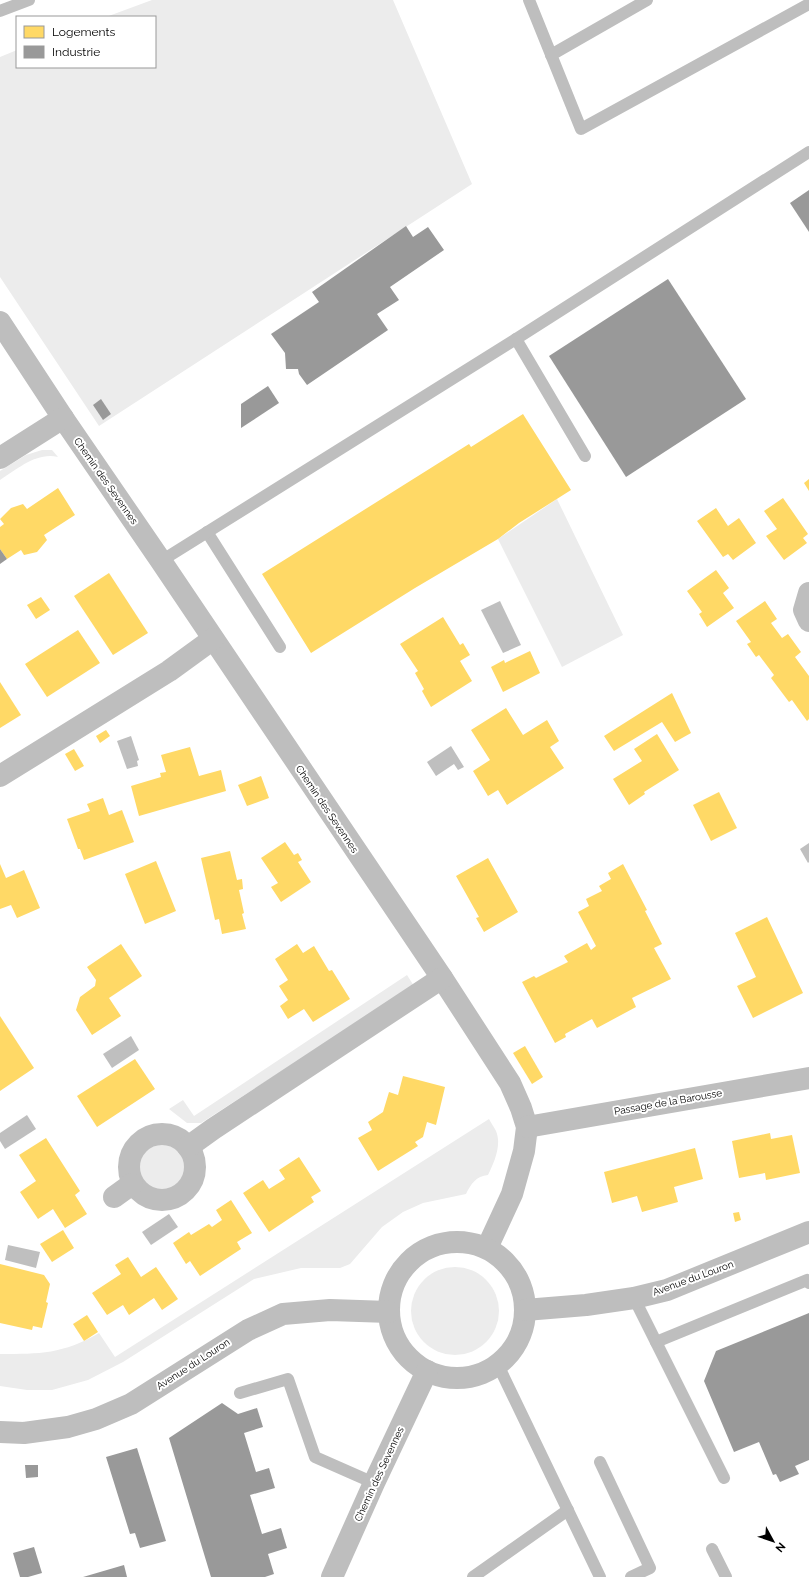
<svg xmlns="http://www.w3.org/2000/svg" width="809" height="1577" viewBox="0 0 809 1577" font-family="Raleway,sans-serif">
<rect width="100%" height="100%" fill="#fff"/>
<!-- green -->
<g fill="#ececec">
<path d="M152 0H393L472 184 99 426 0 277V57L17 50V67H155V17H106Z"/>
<path d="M42 450H52L58 457C36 452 18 469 0 480V471L26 455Z"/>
<path d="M557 499 623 635 562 667 498 539Z"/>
<path d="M407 975 414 986 201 1123H187L169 1109 183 1100 194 1116Z"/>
<path d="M489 1119C491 1123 494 1127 496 1131 502 1145 494 1163 488 1175 476 1176 471 1184 466 1194L423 1203 403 1212 382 1227 350 1264 340 1268H301L254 1279 123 1362 88 1380 52 1390H27L0 1386V1354C40 1354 63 1354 99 1333L115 1357Z"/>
<circle cx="162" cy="1168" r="24"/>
<circle cx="455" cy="1311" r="44"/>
</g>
<!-- water -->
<g fill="#bfbfbf">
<path d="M500 601 521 645 503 653 481 610Z"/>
<path d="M131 736 139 760 137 761 138 766 127 769 117 741Z"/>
<path d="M451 746 464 767 458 770 454 764 436 776 427 762Z"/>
<path d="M809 843V862L808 863 800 849Z"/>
<path d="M131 1036 139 1050 112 1068 103 1054Z"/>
<path d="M27 1115 36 1129 5 1149 0 1141V1133Z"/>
<path d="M169 1214 178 1227 151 1245 142 1232Z"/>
<path d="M8 1245 40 1252 36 1268 5 1260Z"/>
</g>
<!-- homes -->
<g fill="#ffd966">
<path d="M523 414 571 490 519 523 498 539 415 588 311 653 262 574 469 444 471 447Z"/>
<path d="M809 479V491L804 483Z"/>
<path d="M58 488 75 515 44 535 47 540 37 552 24 555 21 550 7 559 0 549V527L4 524 0 519 11 508 23 504 27 509Z"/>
<path d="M783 498 808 534 803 538 807 543 784 560 766 536 777 529 764 511Z"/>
<path d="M716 508 728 526 739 518 756 543 733 560 728 554 723 557 697 521Z"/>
<path d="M716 570 729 588 723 593 734 608 707 627 699 614 702 612 687 591Z"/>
<path d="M109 573 148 633 113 655 74 596Z"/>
<path d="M41 597 50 610 36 619 27 605Z"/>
<path d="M765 601 777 619 771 623 782 638 788 634 801 652 795 657 809 676V719L807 721 792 700 789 702 771 678 774 675 759 655 756 657 747 644 751 642 736 621Z"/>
<path d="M443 617 460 645 463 643 470 655 460 661 472 681 431 707 422 691 424 689 415 673 418 671 400 644Z"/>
<path d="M78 630 100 663 47 697 25 664Z"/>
<path d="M530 651 540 673 503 692 491 667 504 660 505 663Z"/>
<path d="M0 682 21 715 0 728Z"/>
<path d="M672 693 691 733 675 742 662 722 614 751 604 736Z"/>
<path d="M506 708 523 735 547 720 559 741 550 747 564 768 507 805 498 790 488 796 473 771 490 760 471 730Z"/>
<path d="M106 730 110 736 100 743 96 736Z"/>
<path d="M657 734 679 770 644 792 645 794 629 805 613 779 642 761 634 749Z"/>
<path d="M190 747 199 776 221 770 226 791 139 816 131 786 161 777 160 773 166 772 161 755Z"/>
<path d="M74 749 84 766 75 771 65 754Z"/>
<path d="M261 776 269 798 247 806 238 785Z"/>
<path d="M719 792 737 828 711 841 693 805Z"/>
<path d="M103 798 109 815 122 810 134 842 84 860 80 849H78L67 819 90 811 87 804Z"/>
<path d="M285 842 294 855 298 853 302 860 298 862 311 882 281 902 271 887 278 883 261 858Z"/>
<path d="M230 851 237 880 242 879 243 889 239 890 244 913 242 914 246 929 222 934 219 919 215 920 201 858Z"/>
<path d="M488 858 518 912 484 932 476 918 479 917 456 876Z"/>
<path d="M156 861 176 911 145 924 125 874Z"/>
<path d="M0 864 6 878 24 870 40 908 17 918 11 905 0 909Z"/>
<path d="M623 864 647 910 645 911 662 944 654 948 671 979 632 998 636 1007 597 1028 592 1019 565 1034 566 1037 555 1043 522 982 534 976 536 978 568 962 564 956 587 943 591 950 596 946 578 912 589 906 586 899 602 891 599 886 611 879 608 873Z"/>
<path d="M767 917 803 993 753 1018 737 986 756 977 735 933Z"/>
<path d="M121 944 142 976 109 998 121 1016 92 1035 76 1010 80 997 95 986 96 980 87 967Z"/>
<path d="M297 944 303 953 314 946 329 971 332 970 350 999 313 1022 304 1009 288 1019 280 1006 288 1000 279 986 288 980 275 959Z"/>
<path d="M0 1016 34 1068 0 1091Z"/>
<path d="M525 1046 543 1077 532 1084 513 1053Z"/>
<path d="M135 1059 155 1089 97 1127 77 1096Z"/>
<path d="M403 1076 445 1087 436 1125 427 1122 423 1137 415 1142 418 1146 378 1171 358 1138 372 1130 368 1122 383 1112 389 1092 398 1095Z"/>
<path d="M770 1133 771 1139 792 1135 800 1173 766 1180 765 1173 739 1178 732 1141Z"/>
<path d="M46 1138 80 1191 75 1195 87 1214 65 1228 53 1209 38 1219 20 1192 36 1181 19 1155Z"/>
<path d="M695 1148 703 1179 674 1187 678 1202 642 1212 637 1196 612 1203 604 1172Z"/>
<path d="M299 1157 321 1191 311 1197 314 1202 269 1232 243 1193 263 1180 269 1189 285 1179 279 1170Z"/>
<path d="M231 1200 252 1233 237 1242 241 1249 200 1276 190 1261 186 1264 173 1243 189 1232 191 1235 209 1224 212 1227 222 1220 216 1210Z"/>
<path d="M739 1212 741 1220 735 1222 733 1213Z"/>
<path d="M63 1230 74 1248 52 1262 40 1244Z"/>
<path d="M128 1257 141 1277 156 1267 178 1299 162 1310 154 1298 129 1315 123 1305 107 1315 92 1293 121 1274 115 1265Z"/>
<path d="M0 1264 44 1275 50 1284 46 1302 48 1303 42 1328 33 1326 32 1330 0 1323Z"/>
<path d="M87 1315 98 1332 84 1341 73 1324Z"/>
</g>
<!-- industry -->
<g fill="#999">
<path d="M809 190V232L790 203Z"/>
<path d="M406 226 413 237 428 227 444 250 390 287 399 300 377 314 388 330 307 385 299 374 298 369H286L285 353 271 334 319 302 312 292Z"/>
<path d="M668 279 746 399 626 477 549 356Z"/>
<path d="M268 386 279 403 241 428V404Z"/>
<path d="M101 399 111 414 103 420 93 405Z"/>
<path d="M0 549 7 559 0 564Z"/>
<path d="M809 1313V1460L795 1466 799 1474 780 1482 776 1474 773 1475 759 1442 734 1452 704 1381 716 1351Z"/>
<path d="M222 1403 238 1414 257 1408 263 1427 244 1433 256 1472 269 1468 275 1488 250 1495 262 1534 281 1528 287 1548 268 1554 274 1574 265 1577H211L169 1438Z"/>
<path d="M137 1448 166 1541 140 1548 135 1533 130 1534 106 1457Z"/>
<path d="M25 1465H38V1477L26 1478Z"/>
<path d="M34 1547 42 1573 28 1577H20L13 1553Z"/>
<path d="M124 1565 127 1577H83Z"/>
</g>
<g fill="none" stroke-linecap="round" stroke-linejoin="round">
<!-- service -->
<g stroke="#bebebe" stroke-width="12">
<path d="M529 0 581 129 809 4"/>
<path d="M0 11 29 0"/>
<path d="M551 55 647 0"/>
<path d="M516 339 585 456"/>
<path d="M207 532 280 647"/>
<path d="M161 561 516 339 809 152"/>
<path d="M634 1298 724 1478"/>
<path d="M656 1342 807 1280 809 1283"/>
<path d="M498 1365 600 1577"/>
<path d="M240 1393 288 1379 315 1457 374 1483"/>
<path d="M600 1462 650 1568 631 1577"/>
<path d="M712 1549 726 1577"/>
<path d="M473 1577 568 1510"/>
</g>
<!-- minor -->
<g stroke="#bebebe" stroke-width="22">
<path d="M0 322 63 418 161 561 442 978 510 1083 521 1108 527 1127 524 1151 512 1194 487 1248"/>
<path d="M0 458 63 418"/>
<path d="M809 593 804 610 809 621"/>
<path d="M0 776 169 671 213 639"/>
<path d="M527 1127 809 1078"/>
<circle cx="162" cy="1167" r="33"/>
<path d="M188 1147 213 1129 442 978"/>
<path d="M114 1197 132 1184"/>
<circle cx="457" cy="1310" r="68"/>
<path d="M525 1310 586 1305 634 1298 667 1290 809 1232"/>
<path d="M0 1432 24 1433 68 1427 96 1419 131 1404 248 1330 283 1314 330 1310 389 1312"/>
<path d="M332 1577 374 1483 427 1371"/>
</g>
</g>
<g text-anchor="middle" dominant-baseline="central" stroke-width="4" stroke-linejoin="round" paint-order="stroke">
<!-- street labels -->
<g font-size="10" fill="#000" stroke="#fff">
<text transform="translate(106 481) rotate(55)">Chemin des Sevennes</text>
<text transform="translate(327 809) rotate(56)">Chemin des Sevennes</text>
<text transform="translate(668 1102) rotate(-10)">Passage de la Barousse</text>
<text transform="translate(693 1278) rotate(-20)">Avenue du Louron</text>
<text transform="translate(193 1364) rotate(-33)">Avenue du Louron</text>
<text transform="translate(379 1474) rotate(-65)">Chemin des Sevennes</text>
</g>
</g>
<!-- legend -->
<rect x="16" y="16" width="140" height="52" fill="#ffffff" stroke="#999999"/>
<rect x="24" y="26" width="20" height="12" fill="#ffd966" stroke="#999999"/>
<text x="52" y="36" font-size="12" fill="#000000">Logements</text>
<rect x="24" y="46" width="20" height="12" fill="#999999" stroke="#999999"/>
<text x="52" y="56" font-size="12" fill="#000000">Industrie</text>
<!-- north arrow -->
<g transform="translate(773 1541) rotate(130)" stroke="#ffffff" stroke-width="3" paint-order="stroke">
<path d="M0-3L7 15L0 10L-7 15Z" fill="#000000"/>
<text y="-6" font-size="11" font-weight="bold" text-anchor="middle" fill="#000000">N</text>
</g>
</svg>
